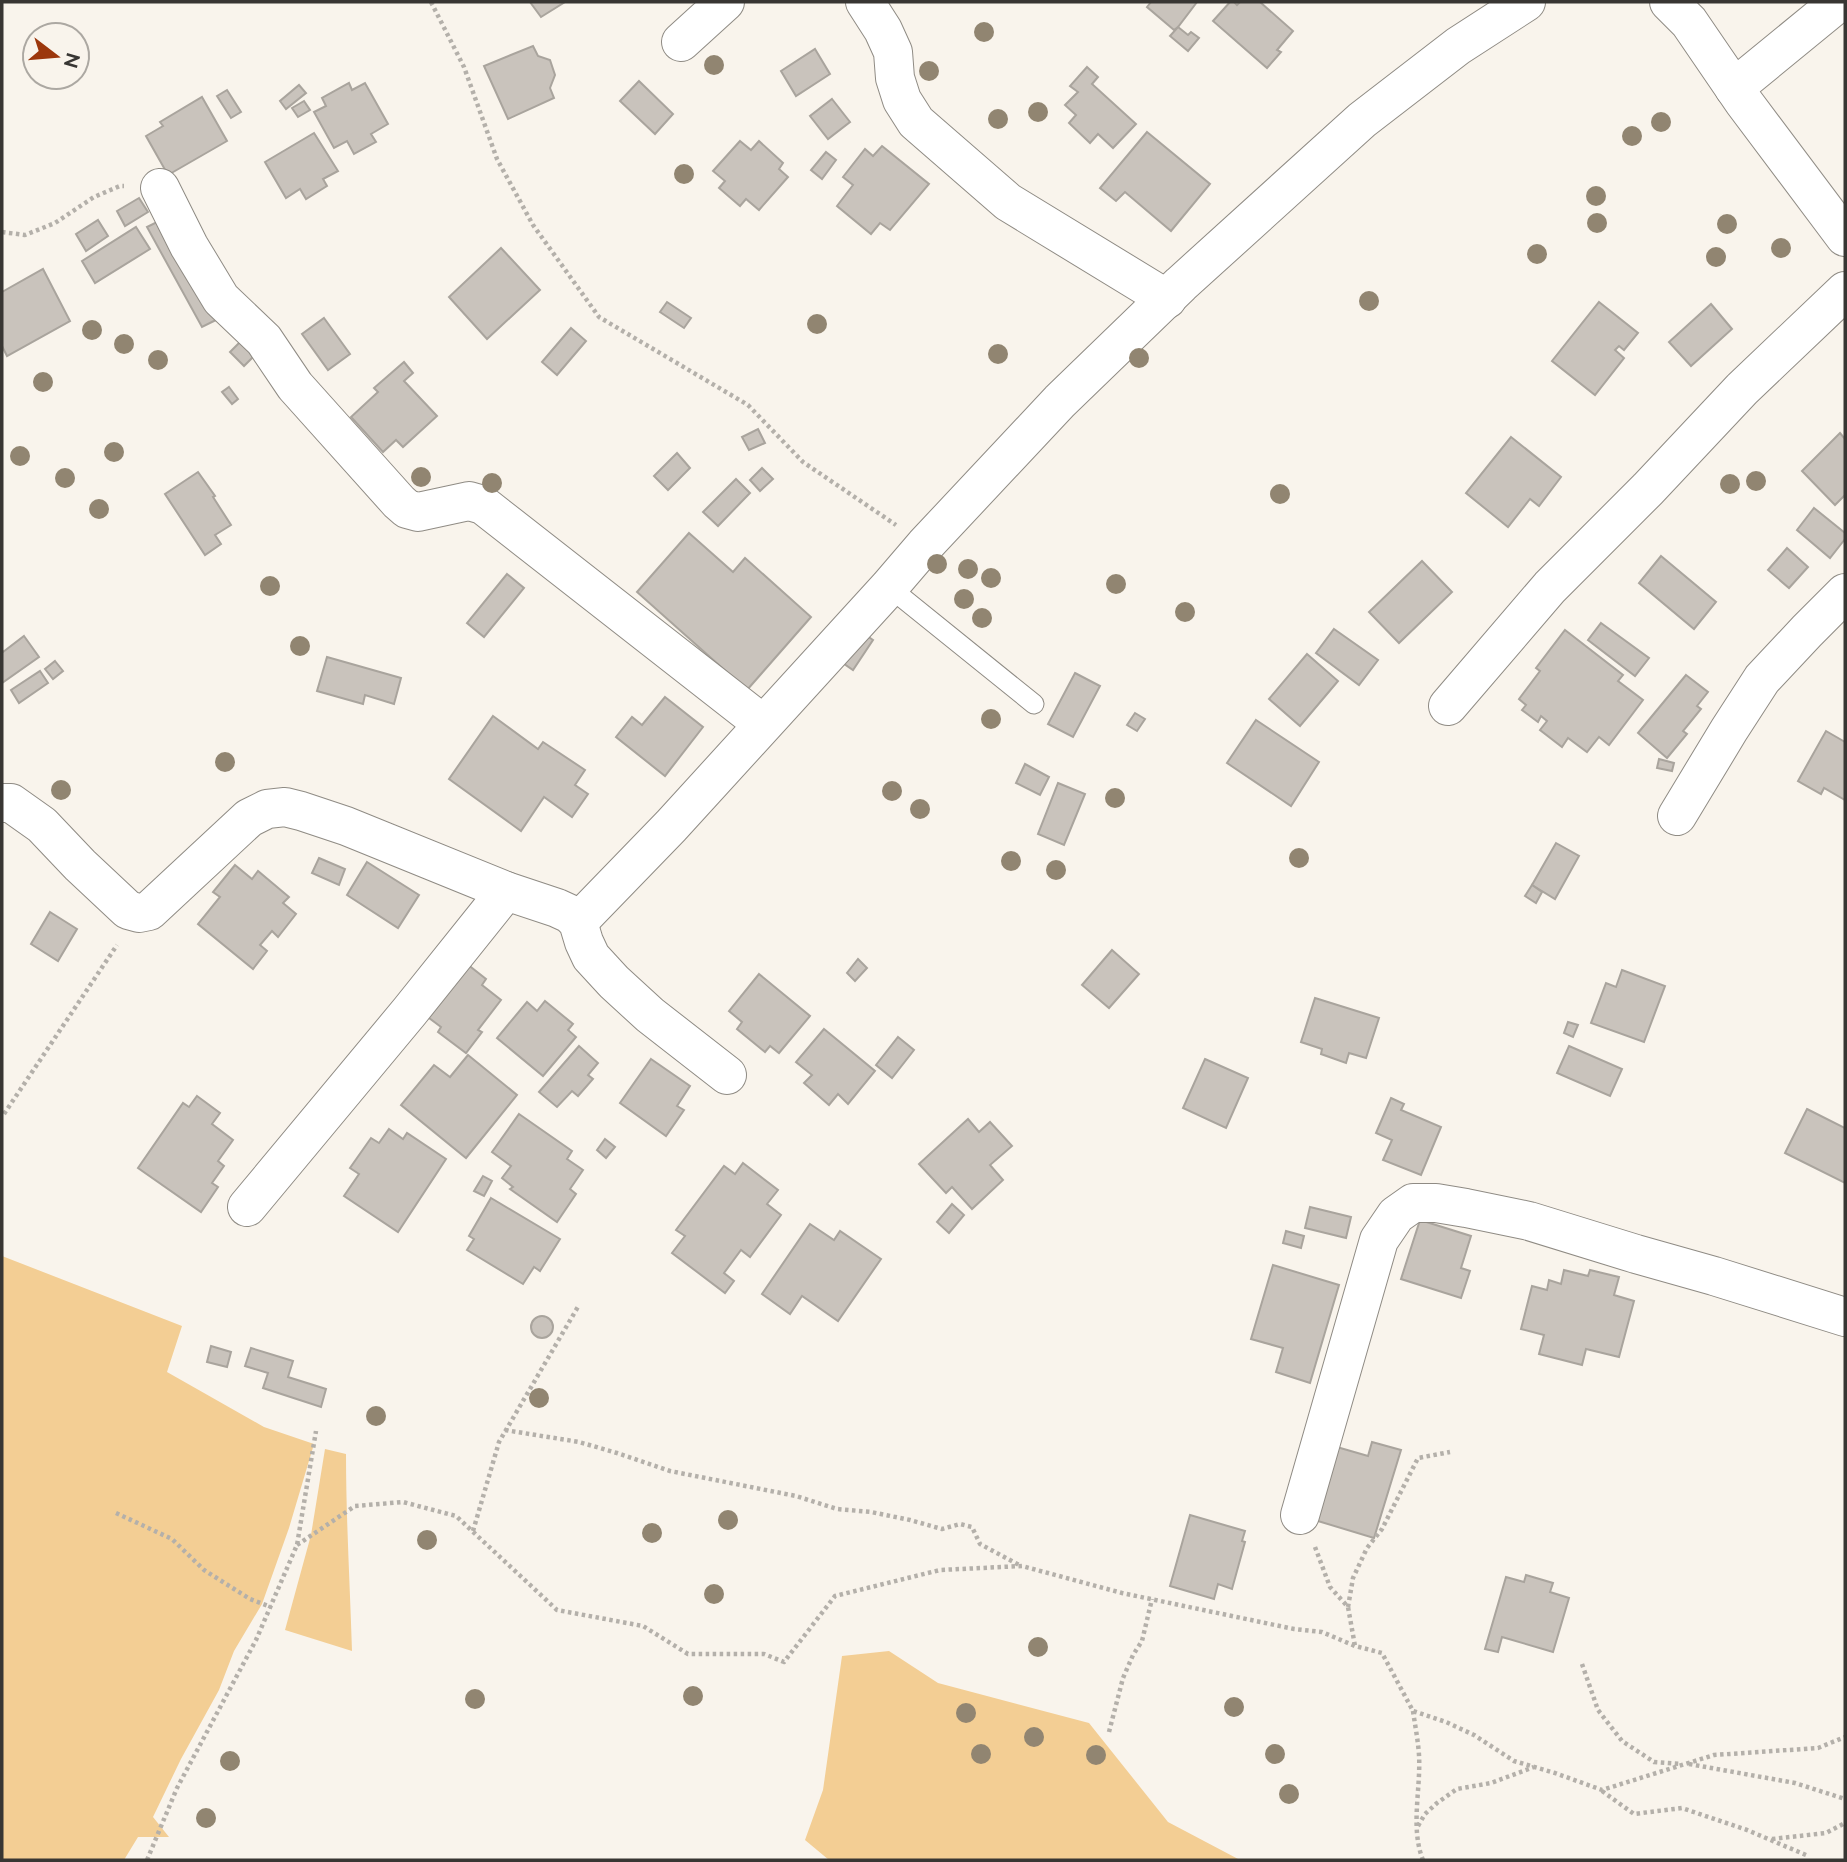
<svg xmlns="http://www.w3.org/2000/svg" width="1847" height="1862" viewBox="0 0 1847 1862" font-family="Raleway,sans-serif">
<rect width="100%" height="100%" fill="#f9f4ec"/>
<!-- green -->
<g fill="#f3ce94">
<path d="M2 1256 182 1326 167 1372 264 1427 314 1444 289 1528 262 1604 234 1651 219 1690 181 1759 153 1817 169 1837H138L124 1860H2Z"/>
<path d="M325 1449 346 1454C346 1519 350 1585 352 1651L285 1630 311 1535Z"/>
<path d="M889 1651 938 1683 1089 1723 1168 1822 1240 1860H829L805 1840 823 1790 842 1656Z"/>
</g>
<!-- building -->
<g fill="#c9c3bc" stroke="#a9a49d" stroke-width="2">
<path d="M530 2H565L541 17Z"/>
<path d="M1151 2H1150H1197L1178 27 1174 30 1147 7Z"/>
<path d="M1230 2H1234L1237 5 1240 2H1260L1293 31 1277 50 1281 52 1267 68 1213 21Z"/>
<path d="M1178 27 1188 35 1191 32 1199 38 1188 51 1170 36Z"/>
<path d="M533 46 538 56 550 60 555 75 550 88 554 98 508 119 484 66Z"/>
<path d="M815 49 830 74 796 96 781 71Z"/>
<path d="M1087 67 1098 77 1092 84 1136 124 1113 148 1098 134 1090 143 1069 123 1076 115 1065 105 1078 92 1070 86Z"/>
<path d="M639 81 673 114 655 134 620 101Z"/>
<path d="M349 83 352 90 365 83 388 124 371 134 376 142 354 154 347 141 334 148 314 112 326 106 322 98Z"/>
<path d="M299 85 306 93 286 109 280 101Z"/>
<path d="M227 90 241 112 231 118 217 96Z"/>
<path d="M202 97 227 141 168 175 146 136 163 126 160 122Z"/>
<path d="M832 99 850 122 828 139 810 116Z"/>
<path d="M304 101 310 110 298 117 292 108Z"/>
<path d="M1147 132 1210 184 1171 231 1125 192 1116 201 1100 188Z"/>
<path d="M314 133 338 171 323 179 327 186 306 199 300 189 286 198 265 162Z"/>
<path d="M740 141 751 150 759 141 783 163 779 169 788 177 759 210 746 199 740 206 719 188 725 181 713 171Z"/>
<path d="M882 146 929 184 890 230 880 223 871 234 837 206 853 185 843 177 865 149 873 156Z"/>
<path d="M826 152 836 160 822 179 811 170Z"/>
<path d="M139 198 148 212 125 226 117 211Z"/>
<path d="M98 220 108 236 86 251 76 234Z"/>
<path d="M161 220 216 320 202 327 147 227Z"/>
<path d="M136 227 150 249 95 283 82 261Z"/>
<path d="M501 248 540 290 487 339 449 297Z"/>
<path d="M43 269 70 321 7 356 2 346V292Z"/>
<path d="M667 302 691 318 684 328 660 312Z"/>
<path d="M1599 302 1638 333 1624 350 1619 346 1615 350 1624 358 1595 395 1552 361Z"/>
<path d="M1711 304 1732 329 1691 366 1669 342Z"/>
<path d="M324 318 350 354 328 370 302 334Z"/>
<path d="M571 328 586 341 557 375 542 362Z"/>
<path d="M242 340 256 354 244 366 230 352Z"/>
<path d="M404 362 413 373 404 381 437 416 403 447 396 440 383 452 351 417 378 392 374 388Z"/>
<path d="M229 387 238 399 232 404 222 392Z"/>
<path d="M758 429 765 443 749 450 742 437Z"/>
<path d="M1840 433 1845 439V495L1835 505 1802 471Z"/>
<path d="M1511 437 1561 477 1539 506 1530 499 1508 527 1466 493Z"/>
<path d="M677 453 690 468 668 490 654 476Z"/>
<path d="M762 468 773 479 760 491 750 480Z"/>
<path d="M198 472 215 496 213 497 231 525 215 535 221 544 205 555 165 494Z"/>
<path d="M736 479 750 493 718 526 703 512Z"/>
<path d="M1814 508 1845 533V539L1830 558 1797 530Z"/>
<path d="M689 533 733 572 745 558 811 617 747 690 637 592Z"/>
<path d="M1787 548 1808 567 1789 588 1768 570Z"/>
<path d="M1661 556 1716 602 1694 629 1639 583Z"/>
<path d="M1422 561 1452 592 1399 643 1369 612Z"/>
<path d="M507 574 524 588 484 637 467 623Z"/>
<path d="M1601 623 1649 658 1635 676 1588 640Z"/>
<path d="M857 629 873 640 853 670 837 659Z"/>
<path d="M1334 629 1378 660 1359 685 1316 653Z"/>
<path d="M1565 630 1623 675 1618 681 1643 700 1609 745 1599 737 1587 752 1568 738 1562 747 1540 730 1547 721 1541 716 1538 722 1522 710 1526 705 1519 699 1540 671 1536 668Z"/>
<path d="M24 636 39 657 2 683V650L3 652Z"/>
<path d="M1307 654 1338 681 1300 726 1269 699Z"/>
<path d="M327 657 401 678 394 704 365 695 363 704 317 691Z"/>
<path d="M55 661 63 671 53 679 45 669Z"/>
<path d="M40 671 48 683 19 703 11 690Z"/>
<path d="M1075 673 1100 686 1073 737 1048 724Z"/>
<path d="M1686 675 1708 692 1697 706 1701 709 1683 731 1687 734 1667 758 1638 733Z"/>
<path d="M665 697 703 727 665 776 616 737 632 717 642 725Z"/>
<path d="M1135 713 1145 719 1137 731 1127 725Z"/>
<path d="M493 716 538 749 543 742 585 770 575 785 588 794 572 817 544 797 521 831 449 779Z"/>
<path d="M1256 720 1319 762 1291 806 1227 763Z"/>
<path d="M1826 731 1845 742V800L1824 788 1821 794 1798 781Z"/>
<path d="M1659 759 1674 763 1672 771 1657 768Z"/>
<path d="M1025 764 1049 777 1040 795 1016 783Z"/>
<path d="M1058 783 1085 794 1064 845 1038 834Z"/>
<path d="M1556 843 1579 856 1555 899 1532 885Z"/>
<path d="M319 858 345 869 339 885 312 873Z"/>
<path d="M367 862 419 895 398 928 347 895Z"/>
<path d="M235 865 252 879 258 871 289 897 283 903 296 914 278 937 272 931 260 945 267 951 253 969 198 924 220 897 213 892Z"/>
<path d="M1532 885 1542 892 1536 903 1525 896Z"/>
<path d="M50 912 77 929 58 961 31 944Z"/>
<path d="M1112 950 1139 974 1109 1008 1082 985Z"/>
<path d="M858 959 867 968 855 981 847 973Z"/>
<path d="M462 960 486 979 482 985 501 1000 478 1030 482 1032 466 1053 438 1032 441 1027 421 1012Z"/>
<path d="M1622 970 1665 986 1644 1042 1591 1023 1606 983 1616 987Z"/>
<path d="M759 974 810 1016 779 1053 770 1046 765 1052 737 1029 742 1022 729 1011Z"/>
<path d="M1315 998 1379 1018 1366 1058 1349 1053 1346 1063 1321 1054 1322 1049 1301 1042Z"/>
<path d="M545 1001 573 1024 568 1030 576 1037 543 1076 497 1038 527 1002 537 1011Z"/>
<path d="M1568 1022 1578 1025 1573 1037 1564 1033Z"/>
<path d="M824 1029 875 1071 848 1104 838 1094 829 1105 804 1083 812 1075 796 1062Z"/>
<path d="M898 1037 914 1050 892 1078 876 1065Z"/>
<path d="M579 1046 598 1063 588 1075 593 1079 578 1096 572 1091 557 1107 539 1092Z"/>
<path d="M1569 1046 1622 1069 1610 1096 1557 1073Z"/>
<path d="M468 1055 517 1095 466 1158 401 1105 434 1065 450 1077Z"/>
<path d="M651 1059 690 1086 677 1106 684 1110 666 1136 620 1103Z"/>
<path d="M1205 1059 1248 1078 1226 1128 1183 1108Z"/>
<path d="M197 1096 220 1113 212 1124 233 1140 218 1161 224 1166 212 1183 218 1187 201 1212 138 1168 183 1103 189 1107Z"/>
<path d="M1391 1098 1404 1104 1401 1110 1441 1127 1421 1175 1383 1160 1392 1140 1376 1133Z"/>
<path d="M1807 1109 1845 1128V1183L1785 1153Z"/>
<path d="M519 1114 572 1151 567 1159 583 1170 570 1189 576 1194 557 1222 510 1189 513 1187 502 1178 511 1166 492 1152Z"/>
<path d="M968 1119 979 1132 990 1122 1012 1146 990 1165 1003 1180 972 1209 952 1187 946 1193 919 1164Z"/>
<path d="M389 1129 403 1139 407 1133 446 1159 398 1232 344 1196 359 1174 350 1168 371 1138 379 1143Z"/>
<path d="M605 1139 615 1147 606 1158 597 1150Z"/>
<path d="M743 1163 778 1190 767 1204 781 1215 750 1257 741 1250 724 1273 734 1281 725 1293 672 1253 685 1236 676 1230 724 1166 735 1174Z"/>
<path d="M483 1176 492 1181 484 1196 474 1191Z"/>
<path d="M491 1198 560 1239 540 1271 534 1267 523 1284 467 1250 474 1239 469 1236Z"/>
<path d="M952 1204 964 1215 949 1233 937 1222Z"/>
<path d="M1310 1207 1351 1217 1346 1238 1305 1228Z"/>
<path d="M1420 1220 1471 1236 1461 1268 1470 1271 1461 1298 1401 1279Z"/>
<path d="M810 1224 834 1240 840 1231 881 1259 838 1321 802 1296 790 1314 762 1294Z"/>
<path d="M1286 1231 1304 1236 1301 1248 1283 1243Z"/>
<path d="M1273 1265 1339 1285 1310 1383 1276 1372 1283 1348 1251 1339Z"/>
<path d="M1564 1270 1588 1276 1590 1270 1619 1277 1614 1295 1634 1301 1619 1357 1586 1349 1582 1365 1539 1354 1544 1335 1521 1329 1532 1286 1547 1290 1549 1280 1561 1284Z"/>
<circle cx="542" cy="1327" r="11"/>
<path d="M211 1346 231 1352 227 1367 207 1362Z"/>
<path d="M251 1348 293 1361 288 1377 326 1389 321 1407 263 1388 268 1373 245 1366Z"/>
<path d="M1372 1442 1401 1450 1374 1538 1308 1518 1330 1445 1368 1456Z"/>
<path d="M1190 1515 1245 1531 1242 1541 1245 1542 1232 1589 1218 1584 1214 1599 1170 1586Z"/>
<path d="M1526 1575 1553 1583 1550 1592 1569 1598 1553 1652 1502 1637 1498 1652 1485 1649 1506 1577 1524 1582Z"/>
</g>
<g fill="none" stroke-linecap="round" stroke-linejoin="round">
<defs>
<path id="lane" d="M889 587 1034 704"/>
<g id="street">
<path d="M865 2 883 30 893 52 895 78 902 100 916 122 1008 202 1167 299"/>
<path d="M1669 2 1689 22 1743 101 1845 237"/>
<path d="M681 42 725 2"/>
<path d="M1734 88 1839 2"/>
<path d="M160 188 189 246 221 299 264 340 295 386 399 502 407 509 418 512 469 501 483 505 763 724"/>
<path d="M1448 706 1550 587 1648 489 1742 389 1845 291"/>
<path d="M2 803H11L42 825 80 865 128 910 139 913 149 911 249 818 267 809 285 807 301 811 346 826 506 891 557 908 570 914 578 922 584 942 591 957 614 982 650 1015 727 1075"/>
<path d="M1677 816 1729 730 1762 679 1807 631 1845 593"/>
<path d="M578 922 671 826 889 587 925 545 1060 401 1181 284 1362 120 1458 46 1526 2"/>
<path d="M247 1207 410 1011 506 891"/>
<path d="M1300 1515 1379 1240 1396 1215 1413 1203H1436L1466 1208 1529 1221 1636 1254 1714 1276 1845 1317"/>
</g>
</defs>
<!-- lane casing -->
<use href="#lane" stroke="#8f8b84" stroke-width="21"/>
<!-- street casing -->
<use href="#street" stroke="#8f8b84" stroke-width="40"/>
<!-- path -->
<g stroke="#b4b0aa" stroke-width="4.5" stroke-dasharray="3.5 3.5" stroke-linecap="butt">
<path d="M431 2 464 67 497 159 533 225 599 317 748 405 803 462 896 525"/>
<path d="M2 232 25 235 55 223 94 197 120 186H124"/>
<path d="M4 1114 117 945"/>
<path d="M505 1430 579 1442 617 1453 670 1471 796 1496 837 1509 871 1512 910 1520 942 1529 960 1524 972 1527 980 1544 1021 1566"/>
<path d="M116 1513 172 1539 204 1570 250 1599 271 1607"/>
<path d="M473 1531 499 1442 579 1305"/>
<path d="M297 1545 355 1506 403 1502 456 1516 557 1610 643 1626 688 1654H764L784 1662 835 1596 940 1570 1022 1566 1122 1593 1294 1629 1322 1632 1355 1646 1382 1653 1413 1711 1446 1722 1474 1735 1514 1761 1555 1773 1602 1790 1714 1755 1818 1748 1845 1737"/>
<path d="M1315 1547 1330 1587 1348 1607 1355 1646"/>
<path d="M1348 1607 1353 1578 1367 1548 1382 1529 1418 1458 1450 1452"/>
<path d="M1582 1664 1598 1710 1622 1741 1654 1762 1680 1764"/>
<path d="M1413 1711C1415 1725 1418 1740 1419 1755 1421 1789 1410 1828 1423 1860"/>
<path d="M1109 1732 1123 1678 1133 1655 1142 1641 1152 1599"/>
<path d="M1689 1764 1795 1783 1845 1799"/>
<path d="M1602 1791 1634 1814 1682 1808 1747 1830 1806 1855"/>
<path d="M1418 1826 1425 1814 1437 1803 1457 1789 1491 1783 1534 1767"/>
<path d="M1772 1839 1826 1833 1845 1823"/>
<path d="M147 1860 177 1788 256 1640 297 1545 316 1431"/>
</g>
<!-- lane -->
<use href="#lane" stroke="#fff" stroke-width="19"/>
<!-- street -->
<use href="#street" stroke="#fff" stroke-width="38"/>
</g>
<!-- trees -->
<g fill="#918571">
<circle cx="984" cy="32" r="10"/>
<circle cx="714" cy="65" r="10"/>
<circle cx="929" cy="71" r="10"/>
<circle cx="1038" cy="112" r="10"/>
<circle cx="998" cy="119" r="10"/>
<circle cx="1661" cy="122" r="10"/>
<circle cx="1632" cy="136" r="10"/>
<circle cx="684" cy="174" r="10"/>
<circle cx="1596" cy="196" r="10"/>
<circle cx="1597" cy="223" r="10"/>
<circle cx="1727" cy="224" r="10"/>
<circle cx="1781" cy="248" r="10"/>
<circle cx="1537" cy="254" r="10"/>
<circle cx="1716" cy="257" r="10"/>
<circle cx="1369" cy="301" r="10"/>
<circle cx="817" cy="324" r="10"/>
<circle cx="92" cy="330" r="10"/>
<circle cx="124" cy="344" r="10"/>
<circle cx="998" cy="354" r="10"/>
<circle cx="1139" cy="358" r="10"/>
<circle cx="158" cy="360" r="10"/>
<circle cx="43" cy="382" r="10"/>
<circle cx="114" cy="452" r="10"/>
<circle cx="20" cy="456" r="10"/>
<circle cx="421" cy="477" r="10"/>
<circle cx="65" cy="478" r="10"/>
<circle cx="1756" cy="481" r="10"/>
<circle cx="492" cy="483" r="10"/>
<circle cx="1730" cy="484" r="10"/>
<circle cx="1280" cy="494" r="10"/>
<circle cx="99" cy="509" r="10"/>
<circle cx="937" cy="564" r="10"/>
<circle cx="968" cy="569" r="10"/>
<circle cx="991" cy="578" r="10"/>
<circle cx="1116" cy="584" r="10"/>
<circle cx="270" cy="586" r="10"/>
<circle cx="964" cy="599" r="10"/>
<circle cx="1185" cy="612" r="10"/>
<circle cx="982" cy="618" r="10"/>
<circle cx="300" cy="646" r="10"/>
<circle cx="991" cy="719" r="10"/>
<circle cx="225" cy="762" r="10"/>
<circle cx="61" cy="790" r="10"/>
<circle cx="892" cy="791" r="10"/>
<circle cx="1115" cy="798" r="10"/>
<circle cx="920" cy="809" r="10"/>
<circle cx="1299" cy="858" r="10"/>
<circle cx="1011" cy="861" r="10"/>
<circle cx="1056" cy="870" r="10"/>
<circle cx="539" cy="1398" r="10"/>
<circle cx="376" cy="1416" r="10"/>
<circle cx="728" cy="1520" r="10"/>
<circle cx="652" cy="1533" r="10"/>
<circle cx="427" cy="1540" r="10"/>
<circle cx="714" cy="1594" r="10"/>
<circle cx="1038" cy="1647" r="10"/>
<circle cx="693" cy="1696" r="10"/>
<circle cx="475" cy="1699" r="10"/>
<circle cx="1234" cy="1707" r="10"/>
<circle cx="966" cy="1713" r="10"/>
<circle cx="1034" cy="1737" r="10"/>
<circle cx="981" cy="1754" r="10"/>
<circle cx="1275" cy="1754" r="10"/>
<circle cx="1096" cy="1755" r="10"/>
<circle cx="230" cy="1761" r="10"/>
<circle cx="1289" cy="1794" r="10"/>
<circle cx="206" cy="1818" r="10"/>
</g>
<!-- border -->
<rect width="1847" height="1862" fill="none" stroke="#383633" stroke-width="7"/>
<!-- north arrow -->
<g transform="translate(56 56) rotate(106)"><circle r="33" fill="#f9f4ec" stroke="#aca8a2" stroke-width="2"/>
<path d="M0-5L12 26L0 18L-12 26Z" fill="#9c370c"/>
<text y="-10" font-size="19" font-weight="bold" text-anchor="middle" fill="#383633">N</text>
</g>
</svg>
